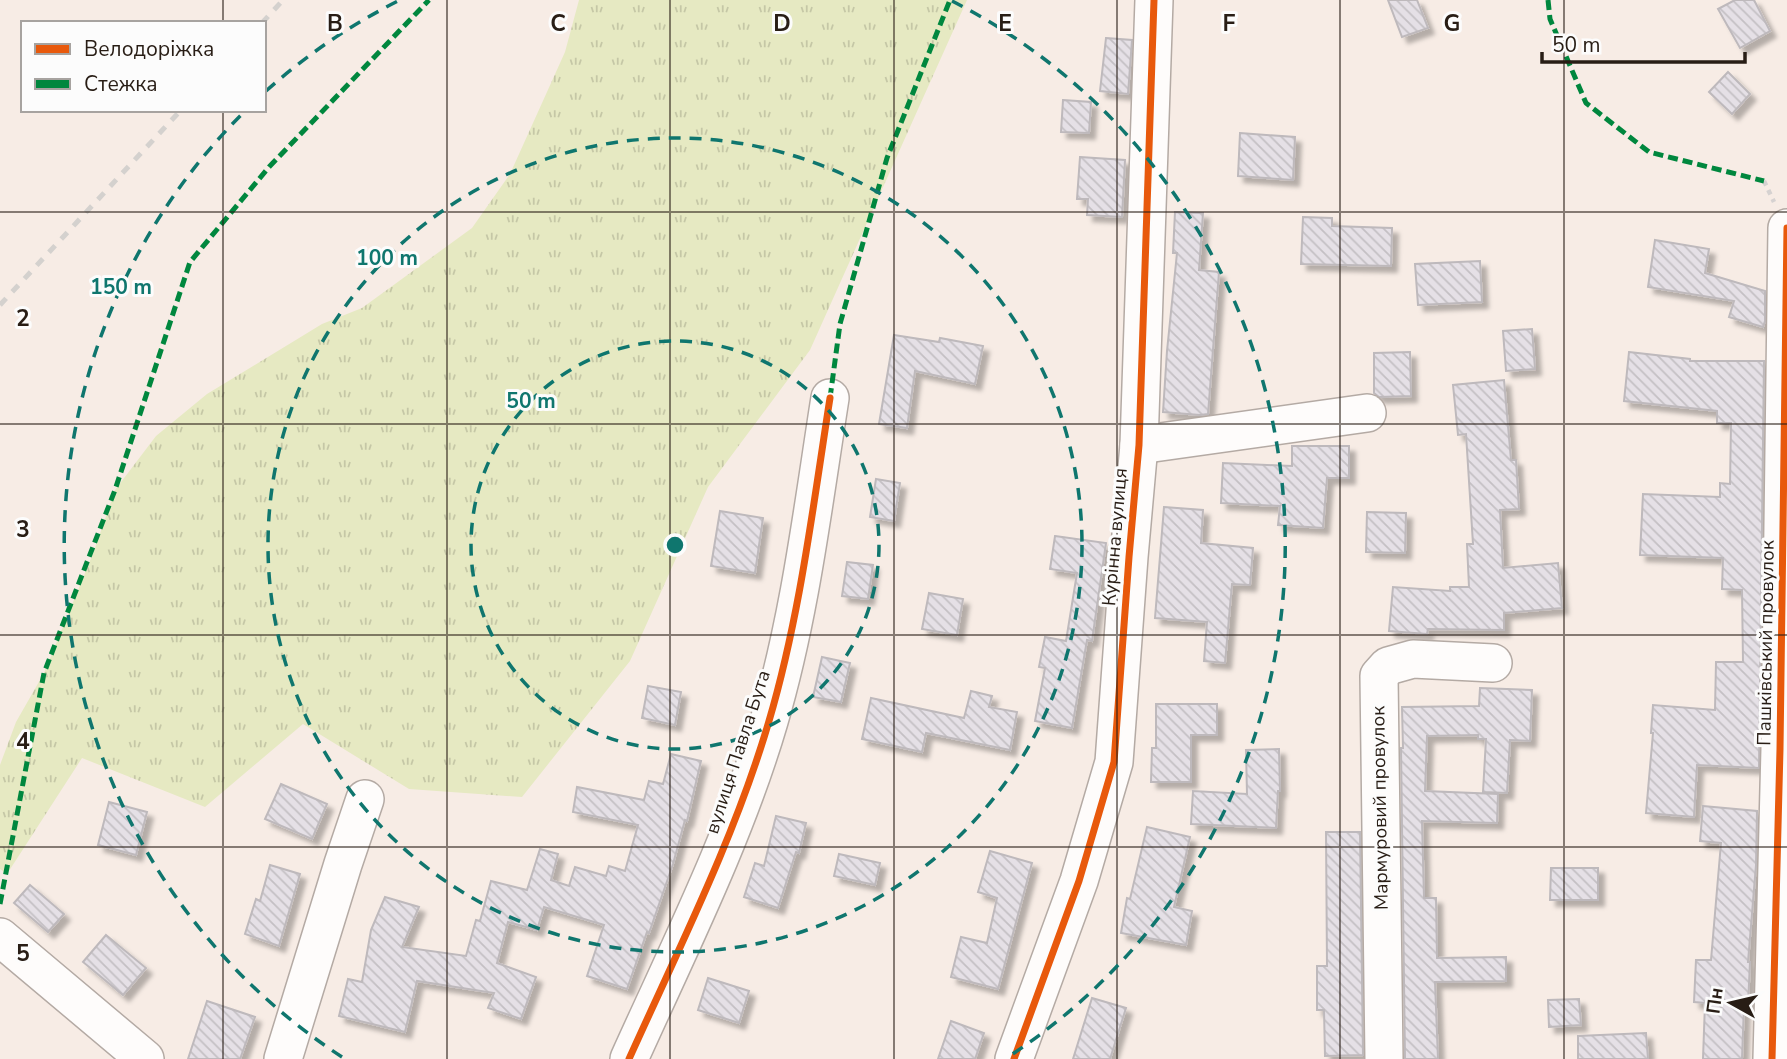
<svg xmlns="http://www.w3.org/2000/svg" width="1787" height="1059" viewBox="0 0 1787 1059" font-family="'Nunito Sans',sans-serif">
<defs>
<pattern id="grass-tufts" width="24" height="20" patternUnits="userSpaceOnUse" patternTransform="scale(1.75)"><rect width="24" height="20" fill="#e6e9c2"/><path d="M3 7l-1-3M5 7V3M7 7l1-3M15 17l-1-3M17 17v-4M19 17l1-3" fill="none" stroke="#c5c7a6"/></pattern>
<pattern id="building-back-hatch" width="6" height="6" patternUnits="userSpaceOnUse" patternTransform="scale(1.75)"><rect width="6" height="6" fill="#e5e0e6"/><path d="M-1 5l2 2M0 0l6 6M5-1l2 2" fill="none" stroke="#c4c0c4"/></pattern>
<filter id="shadow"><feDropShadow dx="6" dy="6" stdDeviation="2" flood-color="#0004"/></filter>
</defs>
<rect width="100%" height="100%" fill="#f7ece5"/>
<!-- grass -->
<path fill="url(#grass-tufts)" d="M579 0H967L810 350 708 487 630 661 522 797 409 789 303 724 205 807 82 758 7 874 0 869V765L16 722 44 673 94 551 115 490 156 436 207 394 322 324 362 308 472 228 510 174 565 52Z"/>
<!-- building -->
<g fill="url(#building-back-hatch)" stroke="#beb9bc" stroke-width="2" filter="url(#shadow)">
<path d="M1388 0H1417L1428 28 1402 37Z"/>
<path d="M1735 0H1754L1770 31 1740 48 1718 9Z"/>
<path d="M1106 38 1132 40 1128 94 1100 91Z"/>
<path d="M1728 72 1750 94 1732 114 1709 92Z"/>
<path d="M1063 100 1091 102 1089 133 1061 132Z"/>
<path d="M1240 133 1295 137 1293 180 1238 176Z"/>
<path d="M1080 157 1125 160 1122 217 1087 215 1088 199H1077Z"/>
<path d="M1175 212 1203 213 1199 270 1219 272 1208 414 1200 415 1163 412 1167 351 1177 253H1173Z"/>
<path d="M1303 217 1332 218V226L1392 228 1391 266 1301 264Z"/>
<path d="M1655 240 1709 249 1705 273 1765 291V321L1763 327 1729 317 1734 301 1648 287Z"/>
<path d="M1480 261 1482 302 1418 305 1415 264Z"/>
<path d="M1532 329 1535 369 1506 371 1503 331Z"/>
<path d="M894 335 939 342 940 338 983 346 975 384 915 371 907 428 879 424Z"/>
<path d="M1410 352 1411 396 1379 397 1374 393V353Z"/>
<path d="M1629 352 1690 359V361H1764L1759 768 1697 765 1694 817 1646 813 1653 733H1651L1653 705 1715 710 1716 662H1743L1742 590 1722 589 1723 558 1640 555 1643 494 1720 497V483L1730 484 1731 423H1717V411L1624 401Z"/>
<path d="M1504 380 1511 460H1516L1519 509 1500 510 1503 568 1558 563 1562 608 1504 613V630L1428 629 1427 634 1389 631 1393 587 1450 591V587H1469L1467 544H1473L1466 434 1458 435 1453 385Z"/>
<path d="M1292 446H1349V478H1327L1323 528 1278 525 1280 506 1221 503 1223 463 1292 466Z"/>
<path d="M876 479 900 483 894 521 870 517Z"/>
<path d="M1164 507 1203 510 1201 543 1253 548 1250 585 1232 584 1225 663 1204 661 1207 622 1155 618Z"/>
<path d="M720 511 763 518 755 573 711 566Z"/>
<path d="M1367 512 1406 513 1405 553 1366 552Z"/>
<path d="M1055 536 1106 543 1092 641 1087 640 1072 728 1035 721 1045 668 1039 667 1045 637 1066 641 1077 573 1050 569Z"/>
<path d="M847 562 873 565 868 599 842 596Z"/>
<path d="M929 593 963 599 957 635 922 629Z"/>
<path d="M822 657 850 663 841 702 813 697Z"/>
<path d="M648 686 681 692 675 725 642 718Z"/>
<path d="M1480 688 1532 690 1530 741 1510 740 1507 793 1483 792 1486 739H1478V735L1427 736 1425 791 1498 794 1497 823 1422 821 1424 898H1436L1437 958 1506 957V981L1435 982 1438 1059H1405L1401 748H1403L1402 707 1479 706Z"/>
<path d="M971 691 992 696 989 707 1017 712 1010 750 926 733 922 752 862 739 871 698 964 718Z"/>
<path d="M1156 704H1217V735H1191V782H1151L1152 748H1156Z"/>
<path d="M1279 749 1280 791H1278L1276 828 1191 824 1193 791 1247 794 1246 750Z"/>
<path d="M671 754 701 761 687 821 685 820 673 864 649 933 647 932 627 989 587 976 604 925 544 907 537 930 508 922 497 963 536 977 521 1019 488 1008 494 993 417 981 405 1032 339 1016 348 979 362 982 371 930 385 897 419 907 402 947 466 956 476 920 480 921 491 881 527 890 540 849 558 854 551 880 569 886 575 867 606 876 609 866 625 871 638 825 573 812 577 787 644 800 649 781 663 784Z"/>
<path d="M281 784 327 804 312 839 265 819Z"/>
<path d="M109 802 147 812 136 855 98 845Z"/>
<path d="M1703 806 1757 811 1756 865 1748 962H1750L1748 1005H1744L1742 1059H1703L1705 1003 1694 1002 1696 960H1711L1721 843 1700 841Z"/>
<path d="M776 816 806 823 799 853 796 852 778 908 744 897 755 863 764 866Z"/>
<path d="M1147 827 1190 837 1174 907 1192 911 1186 945 1121 933 1127 898 1130 899Z"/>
<path d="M1326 832H1360L1363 1055 1325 1056 1324 1010H1317V966H1327Z"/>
<path d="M990 851 1032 863 998 989 951 977 961 937 987 943 997 898 978 892Z"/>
<path d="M839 854 880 863 875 885 834 876Z"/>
<path d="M270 865 300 874 279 946 245 934 256 899 260 901Z"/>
<path d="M1551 868H1598V900H1550Z"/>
<path d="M30 885 64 914 48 932 14 903Z"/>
<path d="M106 935 146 968 123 995 83 962Z"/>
<path d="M708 978 749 991 739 1023 698 1010Z"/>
<path d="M1092 998 1126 1008 1110 1059H1073Z"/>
<path d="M1579 999 1581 1025 1549 1027 1548 1000Z"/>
<path d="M207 1001 255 1017 240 1059H188Z"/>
<path d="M951 1021 984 1033 975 1059H938Z"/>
<path d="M1646 1033 1648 1059H1578V1036Z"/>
</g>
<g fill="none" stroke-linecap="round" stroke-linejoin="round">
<defs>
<g id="minor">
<path d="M1139 445 1367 413"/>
<path d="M0 937 145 1059"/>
<path d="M283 1059 343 864 365 799"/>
<path d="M629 1059C679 948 735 837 769 721 800 616 813 506 830 398"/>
<path d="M1014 1059 1079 881 1114 762 1129 557 1139 445 1154 0"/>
<path d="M1384 1059 1379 676 1388 666 1413 659 1493 663"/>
<path d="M1772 1059 1780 749 1787 228"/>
</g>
</defs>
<!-- minor casing -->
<use href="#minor" stroke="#b4aaa4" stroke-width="40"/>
<!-- path -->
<path stroke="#d6d2d1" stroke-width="4.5" stroke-dasharray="5 5" stroke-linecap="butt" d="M1764 181 1774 202"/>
<!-- minor -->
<use href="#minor" stroke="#fefcfb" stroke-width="37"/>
<!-- rail -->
<g stroke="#d4d1ce" stroke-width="5" stroke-dasharray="9 9" stroke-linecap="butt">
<path d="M262 23 283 0"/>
<path d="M0 305 181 110"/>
</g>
<!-- quiet -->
<g stroke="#00873e" stroke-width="5" stroke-dasharray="10 5" stroke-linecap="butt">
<path d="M1548 0 1550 19 1586 103 1649 152 1764 181"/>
<path d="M830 398 840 324 887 158 950 0"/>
<path d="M0 904 44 673 115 490 190 262 269 167 429 0"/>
</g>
<defs>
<g id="cycleway">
<path d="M629 1059C679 948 735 837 769 721 800 616 813 506 830 398"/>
<path d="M1014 1059 1079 881 1114 762 1129 557 1139 445 1154 0"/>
<path d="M1772 1059 1780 749 1787 228"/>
</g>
</defs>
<!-- cycleway casing -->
<use href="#cycleway" stroke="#fcfcfc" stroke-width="11"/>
<!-- cycleway -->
<use href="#cycleway" stroke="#e8590c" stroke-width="7"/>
</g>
<!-- grid -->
<path fill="none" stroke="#281d15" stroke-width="2" stroke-opacity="0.55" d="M223 0V23M447 0V1059M670 0V1059M894 0V1059M1117 0V1059M1340 0V1059M1564 0V1059M223 110V1059M0 212H1787M0 424H1787M0 635H1787M0 847H1787"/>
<!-- distance rings -->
<g fill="none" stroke="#0f766e" stroke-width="3.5" stroke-dasharray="12 9">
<circle cx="675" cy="545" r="204"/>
<circle cx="675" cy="545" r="407"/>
<path d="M342 1057A611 611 0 0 1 243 113M266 91A611 611 0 0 1 398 1M952 1A611 611 0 0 1 1008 1057"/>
</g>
<g text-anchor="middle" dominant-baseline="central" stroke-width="6" stroke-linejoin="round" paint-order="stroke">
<!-- street labels -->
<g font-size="19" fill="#281d15" stroke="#fcfcfc">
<text transform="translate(1115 537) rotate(-85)">Курінна вулиця</text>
<text transform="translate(1766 643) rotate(-89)">Пашківський провулок</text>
<text transform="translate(738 752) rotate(-72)">вулиця Павла Бута</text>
<text transform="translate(1380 808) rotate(-91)">Мармуровий провулок</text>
</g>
</g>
<g font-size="23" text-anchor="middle" font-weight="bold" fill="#281d15" stroke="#fcfcfc" stroke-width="6" stroke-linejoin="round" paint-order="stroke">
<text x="335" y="31">B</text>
<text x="558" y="31">C</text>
<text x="782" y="31">D</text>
<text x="1005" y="31">E</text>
<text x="1229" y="31">F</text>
<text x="1452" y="31">G</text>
<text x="23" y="326">2</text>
<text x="23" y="537">3</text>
<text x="23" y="749">4</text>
<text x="23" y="961">5</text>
</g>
<circle cx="675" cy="545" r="10" fill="#0f766e" stroke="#fcfcfc" stroke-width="3.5"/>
<g font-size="21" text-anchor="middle" font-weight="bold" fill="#0f766e" stroke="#fcfcfc" stroke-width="6" stroke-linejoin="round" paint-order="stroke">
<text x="387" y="265">100 m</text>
<text x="121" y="294">150 m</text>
<text x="531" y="408">50 m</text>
</g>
<!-- legend -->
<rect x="21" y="21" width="245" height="91" fill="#fcfcfc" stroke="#a7a3a0" stroke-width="2"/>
<rect x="35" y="44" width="35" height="10" fill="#e8590c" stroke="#a7a3a0" stroke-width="2"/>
<text x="84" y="56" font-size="21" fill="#281d15">Велодоріжка</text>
<rect x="35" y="79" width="35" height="10" fill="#00873e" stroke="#a7a3a0" stroke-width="2"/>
<text x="84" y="91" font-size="21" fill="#281d15">Стежка</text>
<!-- north arrow -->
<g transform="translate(1731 1003) rotate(278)" stroke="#fcfcfc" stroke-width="5" paint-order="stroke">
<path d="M0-5L12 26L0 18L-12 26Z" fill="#281d15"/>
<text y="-10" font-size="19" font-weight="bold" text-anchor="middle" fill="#281d15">Пн</text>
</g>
<!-- scale -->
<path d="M1542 52v10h203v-10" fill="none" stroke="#281d15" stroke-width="3.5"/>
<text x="1552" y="52" font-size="21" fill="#281d15" stroke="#fcfcfc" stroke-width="5" paint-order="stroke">50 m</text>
</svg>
